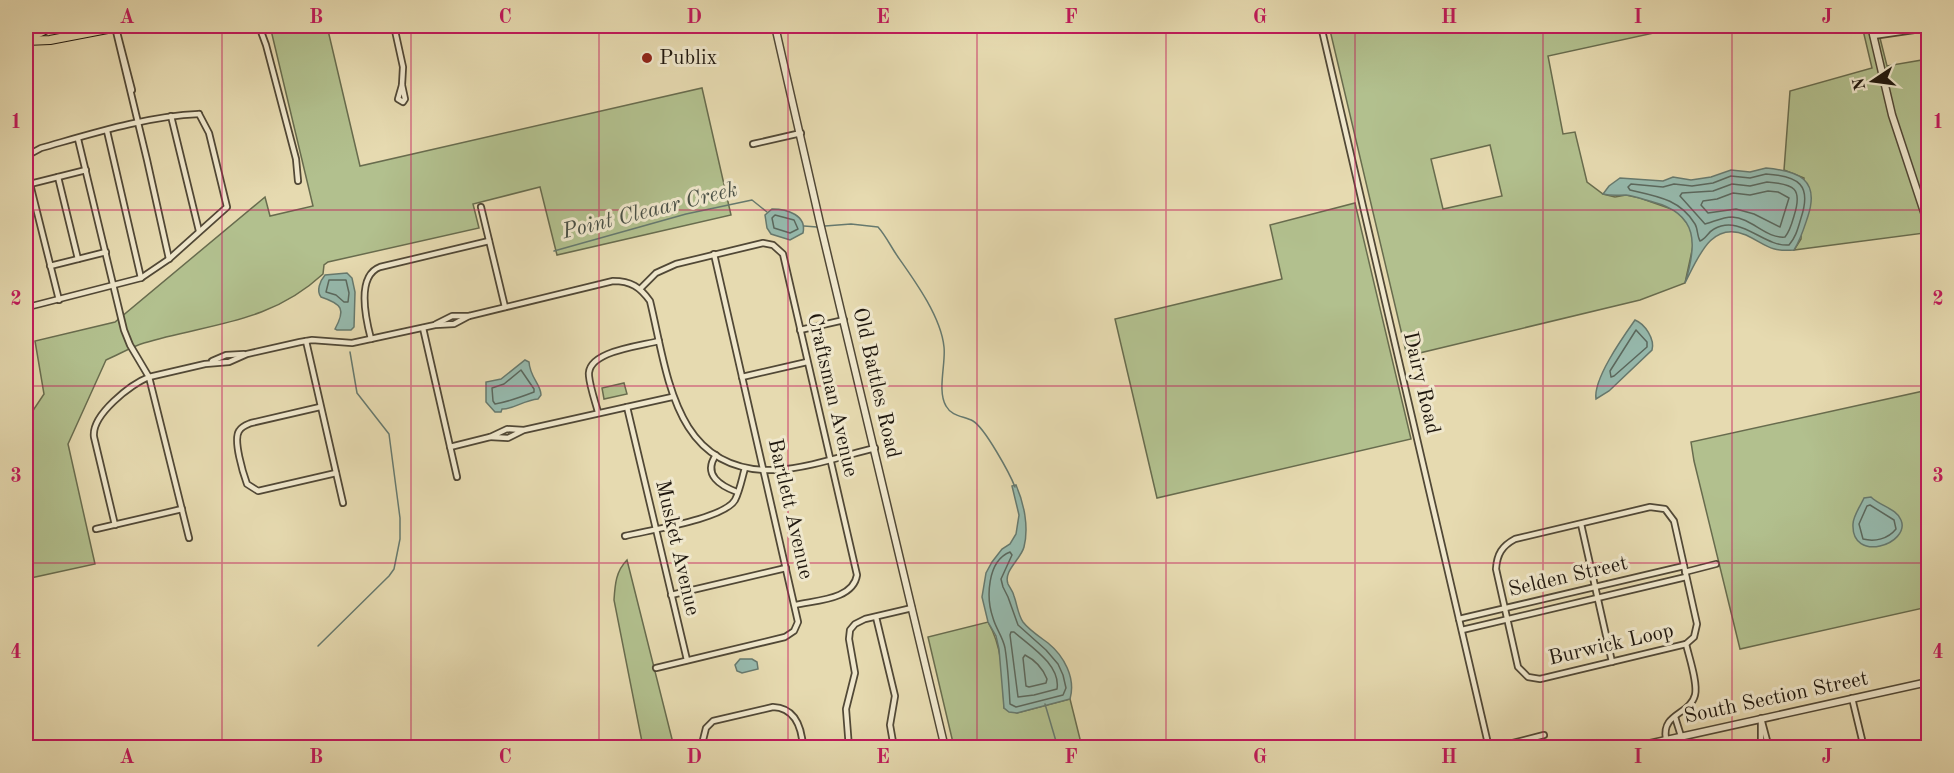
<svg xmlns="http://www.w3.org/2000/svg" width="1954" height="773" viewBox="0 0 1954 773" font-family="'Old Standard TT',serif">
<rect width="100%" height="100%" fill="#e6dab0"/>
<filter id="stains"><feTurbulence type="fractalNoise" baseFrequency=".00333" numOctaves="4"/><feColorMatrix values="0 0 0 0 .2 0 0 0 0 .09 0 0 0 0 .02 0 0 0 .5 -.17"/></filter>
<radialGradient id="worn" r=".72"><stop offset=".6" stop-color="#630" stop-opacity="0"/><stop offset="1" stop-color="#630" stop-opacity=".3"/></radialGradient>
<!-- green -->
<g fill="#b2c08e" stroke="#686c4e" stroke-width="1.5" fill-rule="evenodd">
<path d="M270 26H327L360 166 702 88 731 215 557 255 540 187 473 204 479 228 328 262 324 265 323 274C269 324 210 323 144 343 131 347 118 355 106 360L68 444 95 564 26 579V421L44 394 35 341 115 322 265 197 270 216 313 206Z"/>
<path d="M1329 26H1662L1663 31 1548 56 1563 134 1575 132 1587 182 1603 194 1615 197 1626 195 1640 198 1677 211 1691 228 1693 246 1685 283 1640 300 1407 356ZM1490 145 1502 196 1443 209 1431 159Z"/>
<path d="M1862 26H1877L1887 66 1928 59V253L1924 233 1794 250 1801 239 1804 178 1784 170 1790 91 1872 68Z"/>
<path d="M1355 203 1411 439 1157 498 1115 319 1282 279 1270 225Z"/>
<path d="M624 383 627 394 604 399 602 388Z"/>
<path d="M1928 390V607L1740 649 1694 461 1691 442Z"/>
<path d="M627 560 674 747H643L614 600C615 584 616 571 627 560Z"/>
<path d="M988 622C1003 648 1003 678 1004 708L1017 713 1070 699 1082 747H954L928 637Z"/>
</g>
<!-- water -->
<g fill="#96baae" stroke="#66796e" stroke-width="1.5">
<path d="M1766 168C1798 171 1820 179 1808 216 1804 228 1801 239 1794 250 1769 252 1767 245 1746 235 1711 220 1698 258 1685 283 1697 245 1699 214 1653 202 1645 200 1635 196 1626 195 1617 195 1612 196 1603 194L1609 186 1620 178 1663 181 1673 177 1691 180 1711 177 1731 170 1750 172Z"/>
<path d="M772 209C787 209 807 215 803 233L790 240 771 234 767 228 765 215Z"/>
<path d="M347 273 352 278 355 292 354 327 351 330H337L335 329C346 309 342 304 321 297 316 291 320 281 325 275Z"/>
<path d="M1635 320C1645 324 1655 339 1652 350L1609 391 1596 399C1593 379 1623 337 1635 320Z"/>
<path d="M525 360 529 362C530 378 541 384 541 395L538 399C524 400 512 410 502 409L501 412H495L486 402V382L501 379Z"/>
<path d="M1016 485C1024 503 1029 527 1024 547 1021 559 1003 571 1008 584 1010 588 1013 591 1014 596 1017 604 1018 615 1023 622 1029 630 1040 637 1048 643 1064 656 1076 678 1070 699L1017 713 1009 712 1004 708 999 649 996 636 988 622 982 597 986 573 992 562 1002 549 1010 544 1016 534 1019 515 1012 486Z"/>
<path d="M1871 497C1880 506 1897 509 1901 520 1911 544 1851 564 1853 524 1853 516 1861 505 1864 498Z"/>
<path d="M740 659H752L757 662 758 669 742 673 737 671 735 665Z"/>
</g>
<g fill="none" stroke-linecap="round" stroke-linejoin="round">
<!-- shore -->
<g stroke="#5a685e" stroke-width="1.5">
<path d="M1766 174C1799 176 1812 185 1801 218 1798 228 1796 237 1789 245 1763 247 1741 214 1714 229 1708 232 1706 239 1700 241 1697 236 1698 229 1695 224 1680 199 1656 196 1630 190L1628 187 1631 184 1663 187 1674 184 1692 186 1713 183 1731 176 1750 178Z"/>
<path d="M1767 182C1794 184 1803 188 1794 216 1792 223 1790 231 1785 237 1766 239 1752 218 1732 217 1723 217 1713 222 1705 224L1680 196 1682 193 1713 191 1732 184 1750 186Z"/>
<path d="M1768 191 1778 192 1789 198 1780 227 1754 214 1736 209 1708 213 1701 205 1703 201 1717 199 1733 193 1750 195Z"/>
<path d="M775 215 794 220 798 229 790 233 774 228 772 218Z"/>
<path d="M329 280H346L349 293 348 302H344L336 295 326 292Z"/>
<path d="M1636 330 1647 342V347L1614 376 1611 377 1610 371Z"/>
<path d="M521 370 534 389V392C521 397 507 402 495 404L493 401 492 388 504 384Z"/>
<path d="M1870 505 1894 520 1896 529C1888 539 1875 542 1863 539L1859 524 1867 506Z"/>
<path d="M1010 552 1012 555 1001 579 1003 587 1008 597 1018 625 1046 650 1058 664 1063 675 1066 688 1063 695 1016 707 1010 704C1009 685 1008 667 1005 648 1003 637 996 629 993 618 986 598 987 561 1010 552Z"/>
<path d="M1011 632H1014C1030 646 1061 665 1057 689L1034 695 1018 697 1010 635Z"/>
<path d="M1025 655C1035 660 1043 669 1047 679L1046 683 1029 687 1026 686 1023 658Z"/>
</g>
<!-- stream -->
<g stroke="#66796e" stroke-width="1.5">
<path d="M804 226 817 227"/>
<path d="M825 226 851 224 878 227C886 236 891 247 898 257 915 281 941 317 944 347 946 363 937 391 946 406 952 417 964 416 973 421 985 428 1010 474 1015 487"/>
<path d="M554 251 686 214 752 200 767 212"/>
<path d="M318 646 389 576 394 569 400 539V518L389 434 357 393 350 352"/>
<path d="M1045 704 1058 748"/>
</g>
<defs>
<g id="minor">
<path d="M259 26 266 45 296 159 298 181"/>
<path d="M394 26 403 67 402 85"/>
<path d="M1321 26 1489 748"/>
<path d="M115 27 147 160 169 259"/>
<path d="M117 32 132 90"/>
<path d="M1873 36 1928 28"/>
<path d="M402 85 405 99 403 102 398 99Z"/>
<path d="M171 116 199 231"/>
<path d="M107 131 141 278"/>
<path d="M78 139 124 330 130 345 149 377 205 364 229 362 247 354 300 342 312 340 352 343 435 325 454 324 469 316"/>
<path d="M753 144 801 133"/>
<path d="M30 154 41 148C91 134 147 116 199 114"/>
<path d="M30 154 27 163 30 184 59 300"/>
<path d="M58 177 78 259"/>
<path d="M30 184 86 170"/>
<path d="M481 207 505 307"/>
<path d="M50 266 106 252"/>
<path d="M640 289 656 273 676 264 763 243 773 245 783 254 857 575C853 600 816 600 795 605"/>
<path d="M32 306 141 278 169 259 227 207 209 133 199 114"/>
<path d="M436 324 452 316H469L613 281C631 281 640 287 650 301 668 375 674 474 776 470 808 468 843 456 875 448"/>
<path d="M423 328 457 477"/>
<path d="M800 330 844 320"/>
<path d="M371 339C366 320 356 276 380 267L489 241"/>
<path d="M306 341 343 503"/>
<path d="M212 361 226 355 244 354"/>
<path d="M742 377 807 362"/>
<path d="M320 407 251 423C246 425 242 426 239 431 233 440 243 473 247 484L258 491 336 473"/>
<path d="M627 407 672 397"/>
<path d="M598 412C595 401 590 387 589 376 586 351 641 346 659 341"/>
<path d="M524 430 507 429 490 437 508 438 524 430 627 407 687 660"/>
<path d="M450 447 490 437"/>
<path d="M716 455C702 475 721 486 737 492"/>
<path d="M1650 507 1665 509 1674 521 1697 624 1694 637 1686 644 1540 679 1528 677 1518 667 1496 569C1497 554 1502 546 1515 539Z"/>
<path d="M1581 524 1612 662"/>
<path d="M115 525 94 437C91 415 131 384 149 377L189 538"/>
<path d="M96 529 182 509"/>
<path d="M625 536C649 530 724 519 735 500 740 490 742 478 745 468"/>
<path d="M1685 572 1716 564"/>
<path d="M671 595 786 568"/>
<path d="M876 617 895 696 890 725 894 748"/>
<path d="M1459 619 1684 566"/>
<path d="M1462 630 1686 577"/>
<path d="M656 668 785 637 794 631 798 622 714 254"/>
<path d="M1852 698 1864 748"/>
<path d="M1675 717 1681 736"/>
<path d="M1761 718 1769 748"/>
<path d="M1666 739C1661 713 1690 715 1695 695 1698 683 1689 657 1686 644"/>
<path d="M701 748 706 728 713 721 773 707C796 708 802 729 803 748"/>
<path d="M849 748 846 709 855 673 849 639 850 630 855 624 865 619 912 608"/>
<path d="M1493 748 1544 735"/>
<path d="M1759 748 1761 739V721"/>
</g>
<g id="tertiary">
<path d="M775 26 820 223 945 748"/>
<path d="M1871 26 1892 115 1928 224"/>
<path d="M1630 748 1928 682"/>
</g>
<g id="primary">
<path d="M26 39 47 29 65 26"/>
<path d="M26 41 50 40 123 26"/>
</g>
</defs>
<!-- minor casing -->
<use href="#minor" stroke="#514836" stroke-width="8"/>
<!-- tertiary casing -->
<use href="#tertiary" stroke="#514836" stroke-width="9"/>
<!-- primary casing -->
<use href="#primary" stroke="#1f170e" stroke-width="10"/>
<!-- minor -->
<use href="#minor" stroke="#efe7cc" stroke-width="4.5"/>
<!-- tertiary -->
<use href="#tertiary" stroke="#efe7cc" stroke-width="6"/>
<!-- primary -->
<use href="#primary" stroke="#e6dab0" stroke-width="8"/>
</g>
<!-- grid -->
<path fill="none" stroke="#c2185b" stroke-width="1.5" stroke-opacity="0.55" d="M222 26V748M411 26V748M599 26V748M788 26V748M977 26V748M1166 26V748M1355 26V748M1543 26V748M1732 26V748M26 210H1928M26 386H1928M26 563H1928"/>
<!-- markers -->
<circle fill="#8f2418" stroke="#efe7cc" stroke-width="2" cx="647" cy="58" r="6"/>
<g text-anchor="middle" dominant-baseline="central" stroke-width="6" stroke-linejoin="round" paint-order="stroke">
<!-- poi labels -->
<g font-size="21" fill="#1f170e" stroke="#efe7cc" text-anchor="start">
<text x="659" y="58">Publix</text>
</g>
<!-- street labels -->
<g font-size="21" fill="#1f170e" stroke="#efe7cc">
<text transform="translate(876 383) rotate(77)">Old Battles Road</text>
<text transform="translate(1421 383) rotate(77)">Dairy Road</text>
<text transform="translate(832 395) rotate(77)">Craftsman Avenue</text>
<text transform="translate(790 509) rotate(77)">Bartlett Avenue</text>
<text transform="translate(677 548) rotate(77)">Musket Avenue</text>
<text transform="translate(1568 577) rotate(-13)">Selden Street</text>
<text transform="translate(1611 645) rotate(-13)">Burwick Loop</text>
<text transform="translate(1776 698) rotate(-12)">South Section Street</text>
</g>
<!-- water labels -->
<g font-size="22" font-style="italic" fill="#495046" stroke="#efe7cc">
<text transform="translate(650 211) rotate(-14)">Point Cleaar Creek</text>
</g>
</g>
<!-- margin -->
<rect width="1954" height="773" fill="none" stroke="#e6dab0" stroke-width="66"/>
<!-- north arrow -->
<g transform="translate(1873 81) rotate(257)" stroke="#efe7cc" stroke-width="4.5" paint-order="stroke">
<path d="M0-4.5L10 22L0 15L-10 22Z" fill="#1f170e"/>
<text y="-9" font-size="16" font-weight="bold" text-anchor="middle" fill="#1f170e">N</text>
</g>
<rect x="33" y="33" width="1888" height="707" fill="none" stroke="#c2185b" stroke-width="2"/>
<g font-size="20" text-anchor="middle" font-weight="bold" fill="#c2185b">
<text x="127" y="23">A</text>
<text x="316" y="23">B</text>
<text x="505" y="23">C</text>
<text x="694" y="23">D</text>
<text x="883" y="23">E</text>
<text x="1071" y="23">F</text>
<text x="1260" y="23">G</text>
<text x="1449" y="23">H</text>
<text x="1638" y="23">I</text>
<text x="1827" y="23">J</text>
<text x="16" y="128">1</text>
<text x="1938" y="128">1</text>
<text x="16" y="305">2</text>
<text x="1938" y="305">2</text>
<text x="16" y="482">3</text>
<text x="1938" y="482">3</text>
<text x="16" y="658">4</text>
<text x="1938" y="658">4</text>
<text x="127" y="763">A</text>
<text x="316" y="763">B</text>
<text x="505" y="763">C</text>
<text x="694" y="763">D</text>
<text x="883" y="763">E</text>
<text x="1071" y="763">F</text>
<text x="1260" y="763">G</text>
<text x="1449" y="763">H</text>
<text x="1638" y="763">I</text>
<text x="1827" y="763">J</text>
</g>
<rect width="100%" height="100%" filter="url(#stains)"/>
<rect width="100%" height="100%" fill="url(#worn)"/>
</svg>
